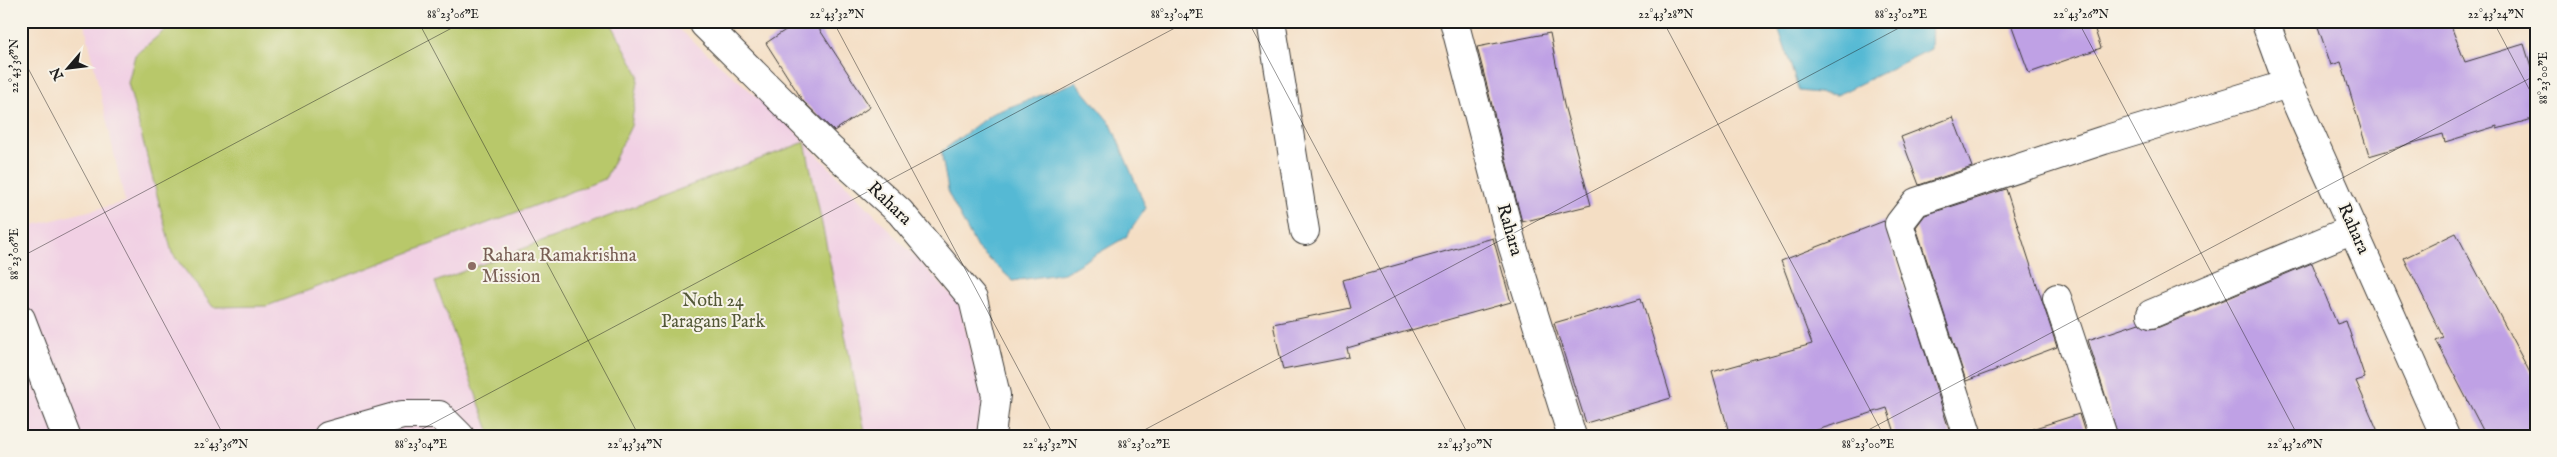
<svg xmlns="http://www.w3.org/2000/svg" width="2557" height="457" viewBox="0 0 2557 457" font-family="'IM FELL English',serif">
<rect width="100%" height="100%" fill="#f7f3e8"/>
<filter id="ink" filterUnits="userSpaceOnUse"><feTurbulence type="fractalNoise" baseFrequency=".02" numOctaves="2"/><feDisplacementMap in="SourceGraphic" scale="10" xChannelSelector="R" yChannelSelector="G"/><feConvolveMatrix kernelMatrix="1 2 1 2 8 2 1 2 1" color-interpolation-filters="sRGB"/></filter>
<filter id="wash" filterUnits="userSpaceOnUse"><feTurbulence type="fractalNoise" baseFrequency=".0096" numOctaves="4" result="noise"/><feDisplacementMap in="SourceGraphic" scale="20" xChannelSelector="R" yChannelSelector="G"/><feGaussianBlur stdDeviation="1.12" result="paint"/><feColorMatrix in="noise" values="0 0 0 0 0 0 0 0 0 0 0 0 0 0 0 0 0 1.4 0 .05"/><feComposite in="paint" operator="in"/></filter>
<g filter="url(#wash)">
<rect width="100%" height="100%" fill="#f4dec4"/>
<!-- built -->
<path fill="#f1d0e4" d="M84 21H674L679 29 785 121 959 303 986 410 977 436H21V228L125 202Z"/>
<!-- green -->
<g fill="#b8c86a" stroke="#6a7243">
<path d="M176 21H610L639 75 631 126 605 179 267 306 213 307 172 253 128 83 135 55Z"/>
<path d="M805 142 866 436H491L435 282Z"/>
</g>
<!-- water -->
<g fill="#55b9d4" stroke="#386a78">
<path d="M1776 21H1932L1931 49 1837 95 1799 91Z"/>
<path d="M1076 82 1111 124 1146 208 1126 237 1064 273 1013 281 977 248 949 195 941 152 991 114Z"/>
</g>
<g id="blocks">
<!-- building -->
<g fill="#bfa1e5">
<path d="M799 21H814L870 107 834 131 803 101 766 43Z"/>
<path d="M2010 21H2092L2101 48 2029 73Z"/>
<path d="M2316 21H2449L2465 62 2524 44 2536 83V118L2497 129V126L2445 142 2443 134 2369 156 2341 62 2331 65Z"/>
<path d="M1550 33 1564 105 1591 205 1522 222 1477 47Z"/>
<path d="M1953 117 1972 167 1919 185 1901 137Z"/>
<path d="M2006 189 2057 347 1966 381 1916 227 1925 215Z"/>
<path d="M1884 221 1951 436H1896L1887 408 1798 436H1730L1712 372 1812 344 1781 261Z"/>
<path d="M2456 233 2536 384V436H2486L2436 340 2443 337 2404 258Z"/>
<path d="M1493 238 1511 302 1347 348 1349 357 1283 370 1273 324 1351 308 1343 280Z"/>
<path d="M2312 263 2337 324 2346 321 2365 378 2356 381 2380 436H2118L2088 340 2139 323 2149 329 2157 328Z"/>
<path d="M1641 298 1671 398 1586 423 1554 323Z"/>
<path d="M2079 414 2086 436H2033L2032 429Z"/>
</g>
</g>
</g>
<g filter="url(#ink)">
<use href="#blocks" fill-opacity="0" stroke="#3c3935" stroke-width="1"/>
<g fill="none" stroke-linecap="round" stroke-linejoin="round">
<defs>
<g id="street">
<path d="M714 21 704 24 830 149 900 212 973 299 996 395 991 436"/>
<path d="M1271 21 1305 231"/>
<path d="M1454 21 1512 244 1572 436"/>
<path d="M2057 298 2103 436"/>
<path d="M2151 314 2353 229"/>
<path d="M21 319 66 436"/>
<path d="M328 436 402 415H439L460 436"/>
<path d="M1968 436 1899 224 1916 202 2104 140 2288 84"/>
</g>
<path id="secondary" d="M2265 21 2288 84 2445 436"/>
</defs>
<!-- street casing -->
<use href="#street" stroke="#3c3935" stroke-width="30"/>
<!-- secondary casing -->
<use href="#secondary" stroke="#3c3935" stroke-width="30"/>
<!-- street -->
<use href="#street" stroke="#fff" stroke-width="28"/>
<!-- secondary -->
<use href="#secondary" stroke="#fff" stroke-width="28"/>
</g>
</g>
<!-- ticks -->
<path fill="none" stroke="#1c1c1c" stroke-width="1" stroke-opacity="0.45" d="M418 21 639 436M833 21 1054 436M1248 21 1469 436M1663 21 1884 436M2078 21 2298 436M2493 21 2536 102M21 55 224 436M21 257 465 21M409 436 1188 21M1133 436 1912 21M1857 436 2536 75"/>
<!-- markers -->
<circle fill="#8d6e63" stroke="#f7f3e8" stroke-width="2" cx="472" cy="266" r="5"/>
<g text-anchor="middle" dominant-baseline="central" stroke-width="4" stroke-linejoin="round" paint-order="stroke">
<!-- street labels -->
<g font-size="18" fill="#1c1c1c" stroke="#f7f3e8">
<text transform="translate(889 204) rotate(44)">Rahara</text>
<text transform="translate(2353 229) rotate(66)">Rahara</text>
<text transform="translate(1509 230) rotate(74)">Rahara</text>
</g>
<!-- education labels -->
<g font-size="18" fill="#785e54" stroke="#f7f3e8" text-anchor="start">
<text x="482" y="256">Rahara Ramakrishna<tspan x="482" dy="21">Mission</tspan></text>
</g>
<!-- park labels -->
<g font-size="18" fill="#535837" stroke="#f7f3e8">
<text x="713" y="301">Noth 24<tspan x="713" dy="21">Paragans Park</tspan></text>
</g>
</g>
<!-- margin -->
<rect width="2557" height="457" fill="none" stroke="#f7f3e8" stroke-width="55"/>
<!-- north arrow -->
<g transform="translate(68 68) rotate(242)" stroke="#f7f3e8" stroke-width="4" paint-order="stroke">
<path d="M0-4L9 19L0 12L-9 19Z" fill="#1c1c1c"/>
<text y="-8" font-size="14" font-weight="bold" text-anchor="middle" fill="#1c1c1c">N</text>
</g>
<rect x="28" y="28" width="2502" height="402" fill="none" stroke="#1c1c1c" stroke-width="2"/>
<g font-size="12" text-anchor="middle" fill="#1c1c1c">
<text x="453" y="18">88°23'06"E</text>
<text x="837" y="18">22°43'32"N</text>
<text x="1177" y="18">88°23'04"E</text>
<text x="1666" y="18">22°43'28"N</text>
<text x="1901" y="18">88°23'02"E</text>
<text x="2081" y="18">22°43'26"N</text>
<text x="2496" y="18">22°43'24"N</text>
<text transform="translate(14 66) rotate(-90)" y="4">22°43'36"N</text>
<text transform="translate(2543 78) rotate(-90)" y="4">88°23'00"E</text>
<text transform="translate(14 254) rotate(-90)" y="4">88°23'06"E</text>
<text x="221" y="448">22°43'36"N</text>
<text x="421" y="448">88°23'04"E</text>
<text x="635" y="448">22°43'34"N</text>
<text x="1050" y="448">22°43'32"N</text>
<text x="1144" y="448">88°23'02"E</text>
<text x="1465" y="448">22°43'30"N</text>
<text x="1868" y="448">88°23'00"E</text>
<text x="2295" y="448">22°43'26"N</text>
</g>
</svg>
